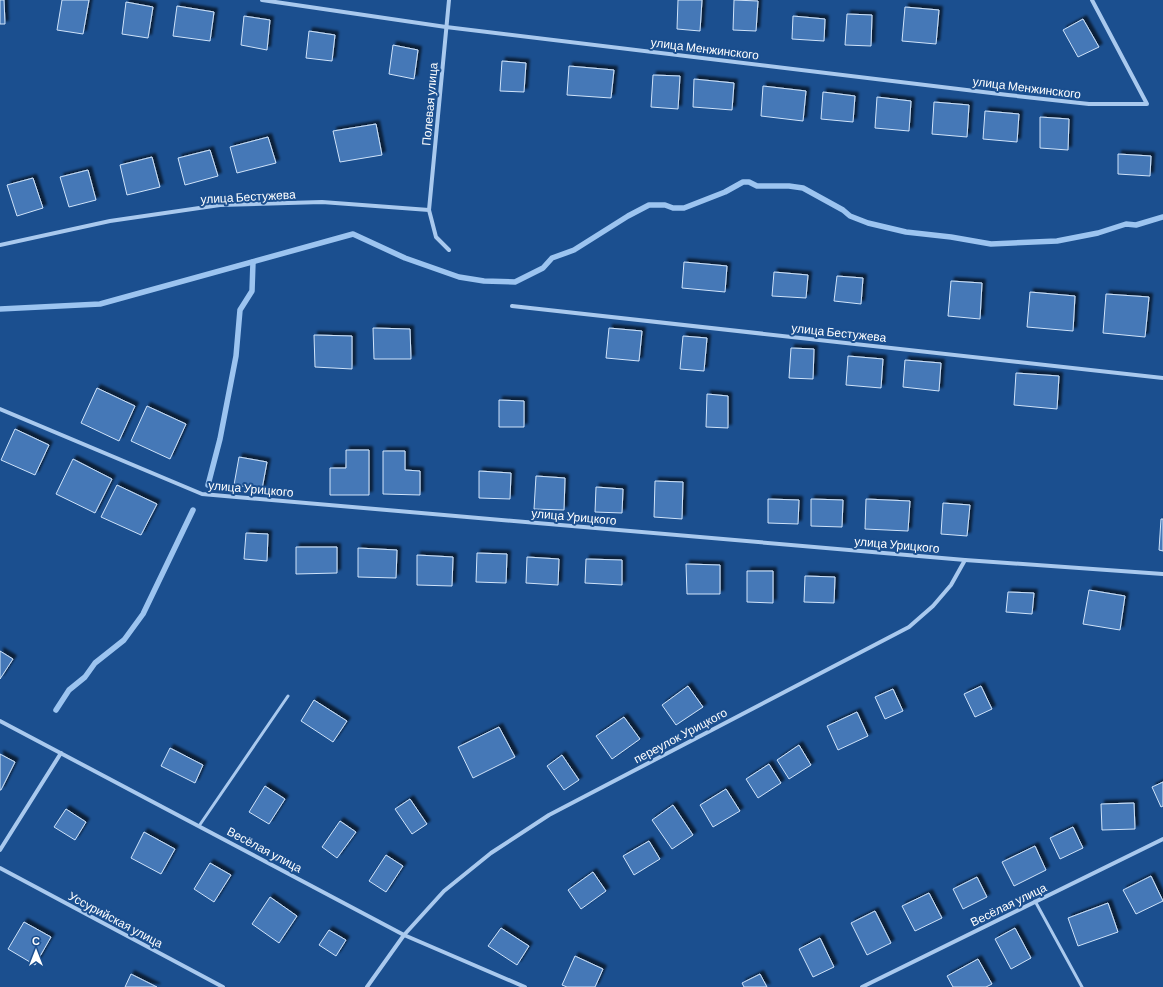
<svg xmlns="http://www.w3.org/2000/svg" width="1163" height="987" viewBox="0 0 1163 987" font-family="Barlow,sans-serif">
<defs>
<filter id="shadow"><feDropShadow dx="3.5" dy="-3.5" stdDeviation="1" flood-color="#0009"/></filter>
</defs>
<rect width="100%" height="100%" fill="#1b4f8f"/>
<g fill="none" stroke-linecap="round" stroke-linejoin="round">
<!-- stream -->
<g stroke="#9cc4f0" stroke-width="5.5">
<path d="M0 309 100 304 353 234 405 258 459 277 484 281 515 282 543 268 552 258 574 250 628 216 649 205H665L673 208H684L725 192 743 182H749L757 186H789L803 188 843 210 850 216 868 223 906 232 951 237 991 244 1057 241 1098 233 1126 224 1136 225 1163 217"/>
<path d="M208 485 220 439 236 356 240 310 252 291 253 262"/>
<path d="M56 710 69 690 85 677 95 663 124 640 143 614 193 510"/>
</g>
</g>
<!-- building -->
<g fill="#4478b7" stroke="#cfe3fa" filter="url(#shadow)">
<path d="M0 0H4L5 24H0Z"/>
<path d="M62 0H89L83 34 57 30Z"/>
<path d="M678 0H702L700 31 677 29Z"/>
<path d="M734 0 758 1 756 31 733 30Z"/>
<path d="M126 2 153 7 148 38 122 34Z"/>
<path d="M177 6 214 12 210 41 173 36Z"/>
<path d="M905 7 939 10 936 44 902 41Z"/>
<path d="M847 14 872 15 871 46 845 45Z"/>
<path d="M244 16 270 20 267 50 241 45Z"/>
<path d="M793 16 825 19 824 41 792 39Z"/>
<path d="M1083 19 1099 47 1078 57 1063 30Z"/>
<path d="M309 31 335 35 332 61 306 58Z"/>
<path d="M393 45 418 50 414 79 389 74Z"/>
<path d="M502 61 526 63 524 92 500 91Z"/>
<path d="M569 66 614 70 611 98 567 95Z"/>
<path d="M653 75 680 76 678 109 651 107Z"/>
<path d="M694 79 734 83 732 110 693 107Z"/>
<path d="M763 86 806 91 803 121 761 116Z"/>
<path d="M823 92 855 96 853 122 821 119Z"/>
<path d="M877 97 911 101 909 131 875 128Z"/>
<path d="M934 102 969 105 967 137 932 134Z"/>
<path d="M985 111 1019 114 1017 142 983 139Z"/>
<path d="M1040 117 1069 119 1068 150 1040 148Z"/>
<path d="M376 124 382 155 340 162 333 131Z"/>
<path d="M268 137 276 163 237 173 230 147Z"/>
<path d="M210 150 218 176 185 185 178 158Z"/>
<path d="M1118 154 1151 156 1150 176 1118 174Z"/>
<path d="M152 157 160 187 127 195 120 165Z"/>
<path d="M88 170 96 200 69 207 60 177Z"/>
<path d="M33 178 43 208 17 216 7 185Z"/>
<path d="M684 262 727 266 725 292 682 288Z"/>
<path d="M774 272 808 275 806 298 772 296Z"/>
<path d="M837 276 863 278 861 304 834 301Z"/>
<path d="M951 281 982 283 980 319 948 316Z"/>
<path d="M1030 292 1075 296 1073 331 1027 327Z"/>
<path d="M1106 294 1149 297 1145 337 1103 333Z"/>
<path d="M373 328 410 329 411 359H374Z"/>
<path d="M609 328 642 331 639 361 606 358Z"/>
<path d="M314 335 352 336V369L315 367Z"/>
<path d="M683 336 707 338 704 371 680 369Z"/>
<path d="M791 348 814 349 813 379 789 378Z"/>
<path d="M848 356 883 359 881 388 846 385Z"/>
<path d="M905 360 941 363 939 391 903 387Z"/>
<path d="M1016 373 1059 376 1057 409 1014 405Z"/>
<path d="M97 388 135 406 119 441 81 423Z"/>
<path d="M707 394 728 396V428L706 427Z"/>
<path d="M499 400 524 401V427H499Z"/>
<path d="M147 406 186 424 170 459 131 441Z"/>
<path d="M15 429 49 445 35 475 1 460Z"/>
<path d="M346 450H369V495H330V468H346Z"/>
<path d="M383 451H405V470L420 471V495L383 494Z"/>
<path d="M239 457 267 462 262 489 234 485Z"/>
<path d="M73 459 112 479 95 513 56 494Z"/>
<path d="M479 471 511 473 510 499 479 498Z"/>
<path d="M536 476 565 478 564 510 534 509Z"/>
<path d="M655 481 683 482 682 519 654 517Z"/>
<path d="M117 485 157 504 141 535 101 517Z"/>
<path d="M596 487 623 489 622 513 595 512Z"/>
<path d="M768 499 799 500 798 524 768 523Z"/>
<path d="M811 499 843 500 842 527 811 526Z"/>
<path d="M866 499 910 501 908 531 865 529Z"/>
<path d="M943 503 970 505 967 536 941 534Z"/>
<path d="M1161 519H1163V551L1159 550Z"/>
<path d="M246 533 268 534 267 561 244 559Z"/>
<path d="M296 547H337V573L296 574Z"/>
<path d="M358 548 397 550 396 578 358 577Z"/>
<path d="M477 553 507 554 506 583 476 582Z"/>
<path d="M417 555 453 557 452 586 417 585Z"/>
<path d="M527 557 559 559 558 585 526 583Z"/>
<path d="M586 559 622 560V585L585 583Z"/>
<path d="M686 564 720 565V594H687Z"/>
<path d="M747 571H773V603L747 602Z"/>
<path d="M805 576 835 577 834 603 804 602Z"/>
<path d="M1089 590 1125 596 1120 630 1083 624Z"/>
<path d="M1008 592 1034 593 1032 614 1006 612Z"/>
<path d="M0 651 13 659 0 679Z"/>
<path d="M688 686 703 707 676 725 662 705Z"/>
<path d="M981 686 992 709 975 717 964 694Z"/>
<path d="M893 689 903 711 885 719 875 697Z"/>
<path d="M314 700 347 721 333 742 301 721Z"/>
<path d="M857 712 868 736 838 750 827 726Z"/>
<path d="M624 717 640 739 612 759 596 736Z"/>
<path d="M499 727 515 757 473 778 458 747Z"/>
<path d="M799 745 811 765 789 779 777 760Z"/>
<path d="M170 748 203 765 195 783 161 766Z"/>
<path d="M0 754 15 762 1 790H0Z"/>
<path d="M562 755 579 780 564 790 547 766Z"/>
<path d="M769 764 781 783 758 798 746 779Z"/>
<path d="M1163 782V806L1161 807 1152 787Z"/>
<path d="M265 786 285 799 269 824 249 812Z"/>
<path d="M726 789 740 811 713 827 700 805Z"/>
<path d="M410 799 427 824 412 834 395 809Z"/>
<path d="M1134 803 1135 829 1102 830 1101 804Z"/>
<path d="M673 805 693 835 672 849 652 820Z"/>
<path d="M66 809 86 822 75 840 54 827Z"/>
<path d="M340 821 356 832 337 858 322 847Z"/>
<path d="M1073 827 1083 848 1060 859 1050 838Z"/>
<path d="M144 832 175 849 161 874 131 858Z"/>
<path d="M649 841 660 859 634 875 623 856Z"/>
<path d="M1035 846 1046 870 1014 886 1002 862Z"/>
<path d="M386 855 403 866 386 892 369 881Z"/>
<path d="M210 863 231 875 214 902 194 889Z"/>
<path d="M593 872 606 891 581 909 568 890Z"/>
<path d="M1151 876 1163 901 1136 914 1123 890Z"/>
<path d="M977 877 987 897 963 909 953 889Z"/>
<path d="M929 893 942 918 915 931 902 906Z"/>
<path d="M270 897 297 916 279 943 252 924Z"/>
<path d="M1108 903 1118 932 1078 946 1068 918Z"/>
<path d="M875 911 891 943 867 955 851 923Z"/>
<path d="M24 922 51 937 35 965 8 949Z"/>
<path d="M501 928 529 946 517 965 488 946Z"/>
<path d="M1015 928 1031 958 1011 969 995 939Z"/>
<path d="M329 930 346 940 336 956 319 945Z"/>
<path d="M820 938 834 967 813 977 799 949Z"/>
<path d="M575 956 603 969 595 987H567L562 985Z"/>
<path d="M978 959 992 984 986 987H953L947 976Z"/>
<path d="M131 974 157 987H125Z"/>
<path d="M760 974 767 987H744L742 983Z"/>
</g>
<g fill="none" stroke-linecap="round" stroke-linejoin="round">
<!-- service -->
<g stroke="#a9c9ee" stroke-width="3">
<path d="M199 826 288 696"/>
<path d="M1035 901 1082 987"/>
</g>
<!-- minor -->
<g stroke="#a9c9ee" stroke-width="4">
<path d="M262 0 446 27 1008 95 1089 104H1147L1092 0"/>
<path d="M429 210 449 0"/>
<path d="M0 245 110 221 220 205 322 202 429 210 436 237 449 250"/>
<path d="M512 306 1163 378"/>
<path d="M0 409 202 494 965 560 1163 574"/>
<path d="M0 721 404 935 525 987"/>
<path d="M0 850 61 753"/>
<path d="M0 868 223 987"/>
<path d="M367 987 404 935 444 891 491 853 549 815 909 627 933 606 951 585 965 560"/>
<path d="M862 987 1163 839"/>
</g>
</g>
<g text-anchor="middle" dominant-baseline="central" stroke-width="4" stroke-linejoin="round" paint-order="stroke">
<!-- street labels -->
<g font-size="12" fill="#fff" stroke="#1b4f8f">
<text transform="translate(705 48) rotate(7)">улица Менжинского</text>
<text transform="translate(1027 87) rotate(7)">улица Менжинского</text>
<text transform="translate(429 104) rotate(-85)">Полевая улица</text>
<text transform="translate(248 196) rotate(-3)">улица Бестужева</text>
<text transform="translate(839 332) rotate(6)">улица Бестужева</text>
<text transform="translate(251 488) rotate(5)">улица Урицкого</text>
<text transform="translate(574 516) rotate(5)">улица Урицкого</text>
<text transform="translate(897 544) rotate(5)">улица Урицкого</text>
<text transform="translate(680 735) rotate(-28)">переулок Урицкого</text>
<text transform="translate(265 849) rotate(28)">Весёлая улица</text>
<text transform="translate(1008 904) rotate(-26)">Весёлая улица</text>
<text transform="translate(116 919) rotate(28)">Уссурийская улица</text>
</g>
</g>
<!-- north arrow -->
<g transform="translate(36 951)" stroke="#1b4f8f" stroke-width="3" paint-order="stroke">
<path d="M0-3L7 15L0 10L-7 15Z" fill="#ffffff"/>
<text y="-6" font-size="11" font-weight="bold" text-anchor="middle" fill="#ffffff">С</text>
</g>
</svg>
